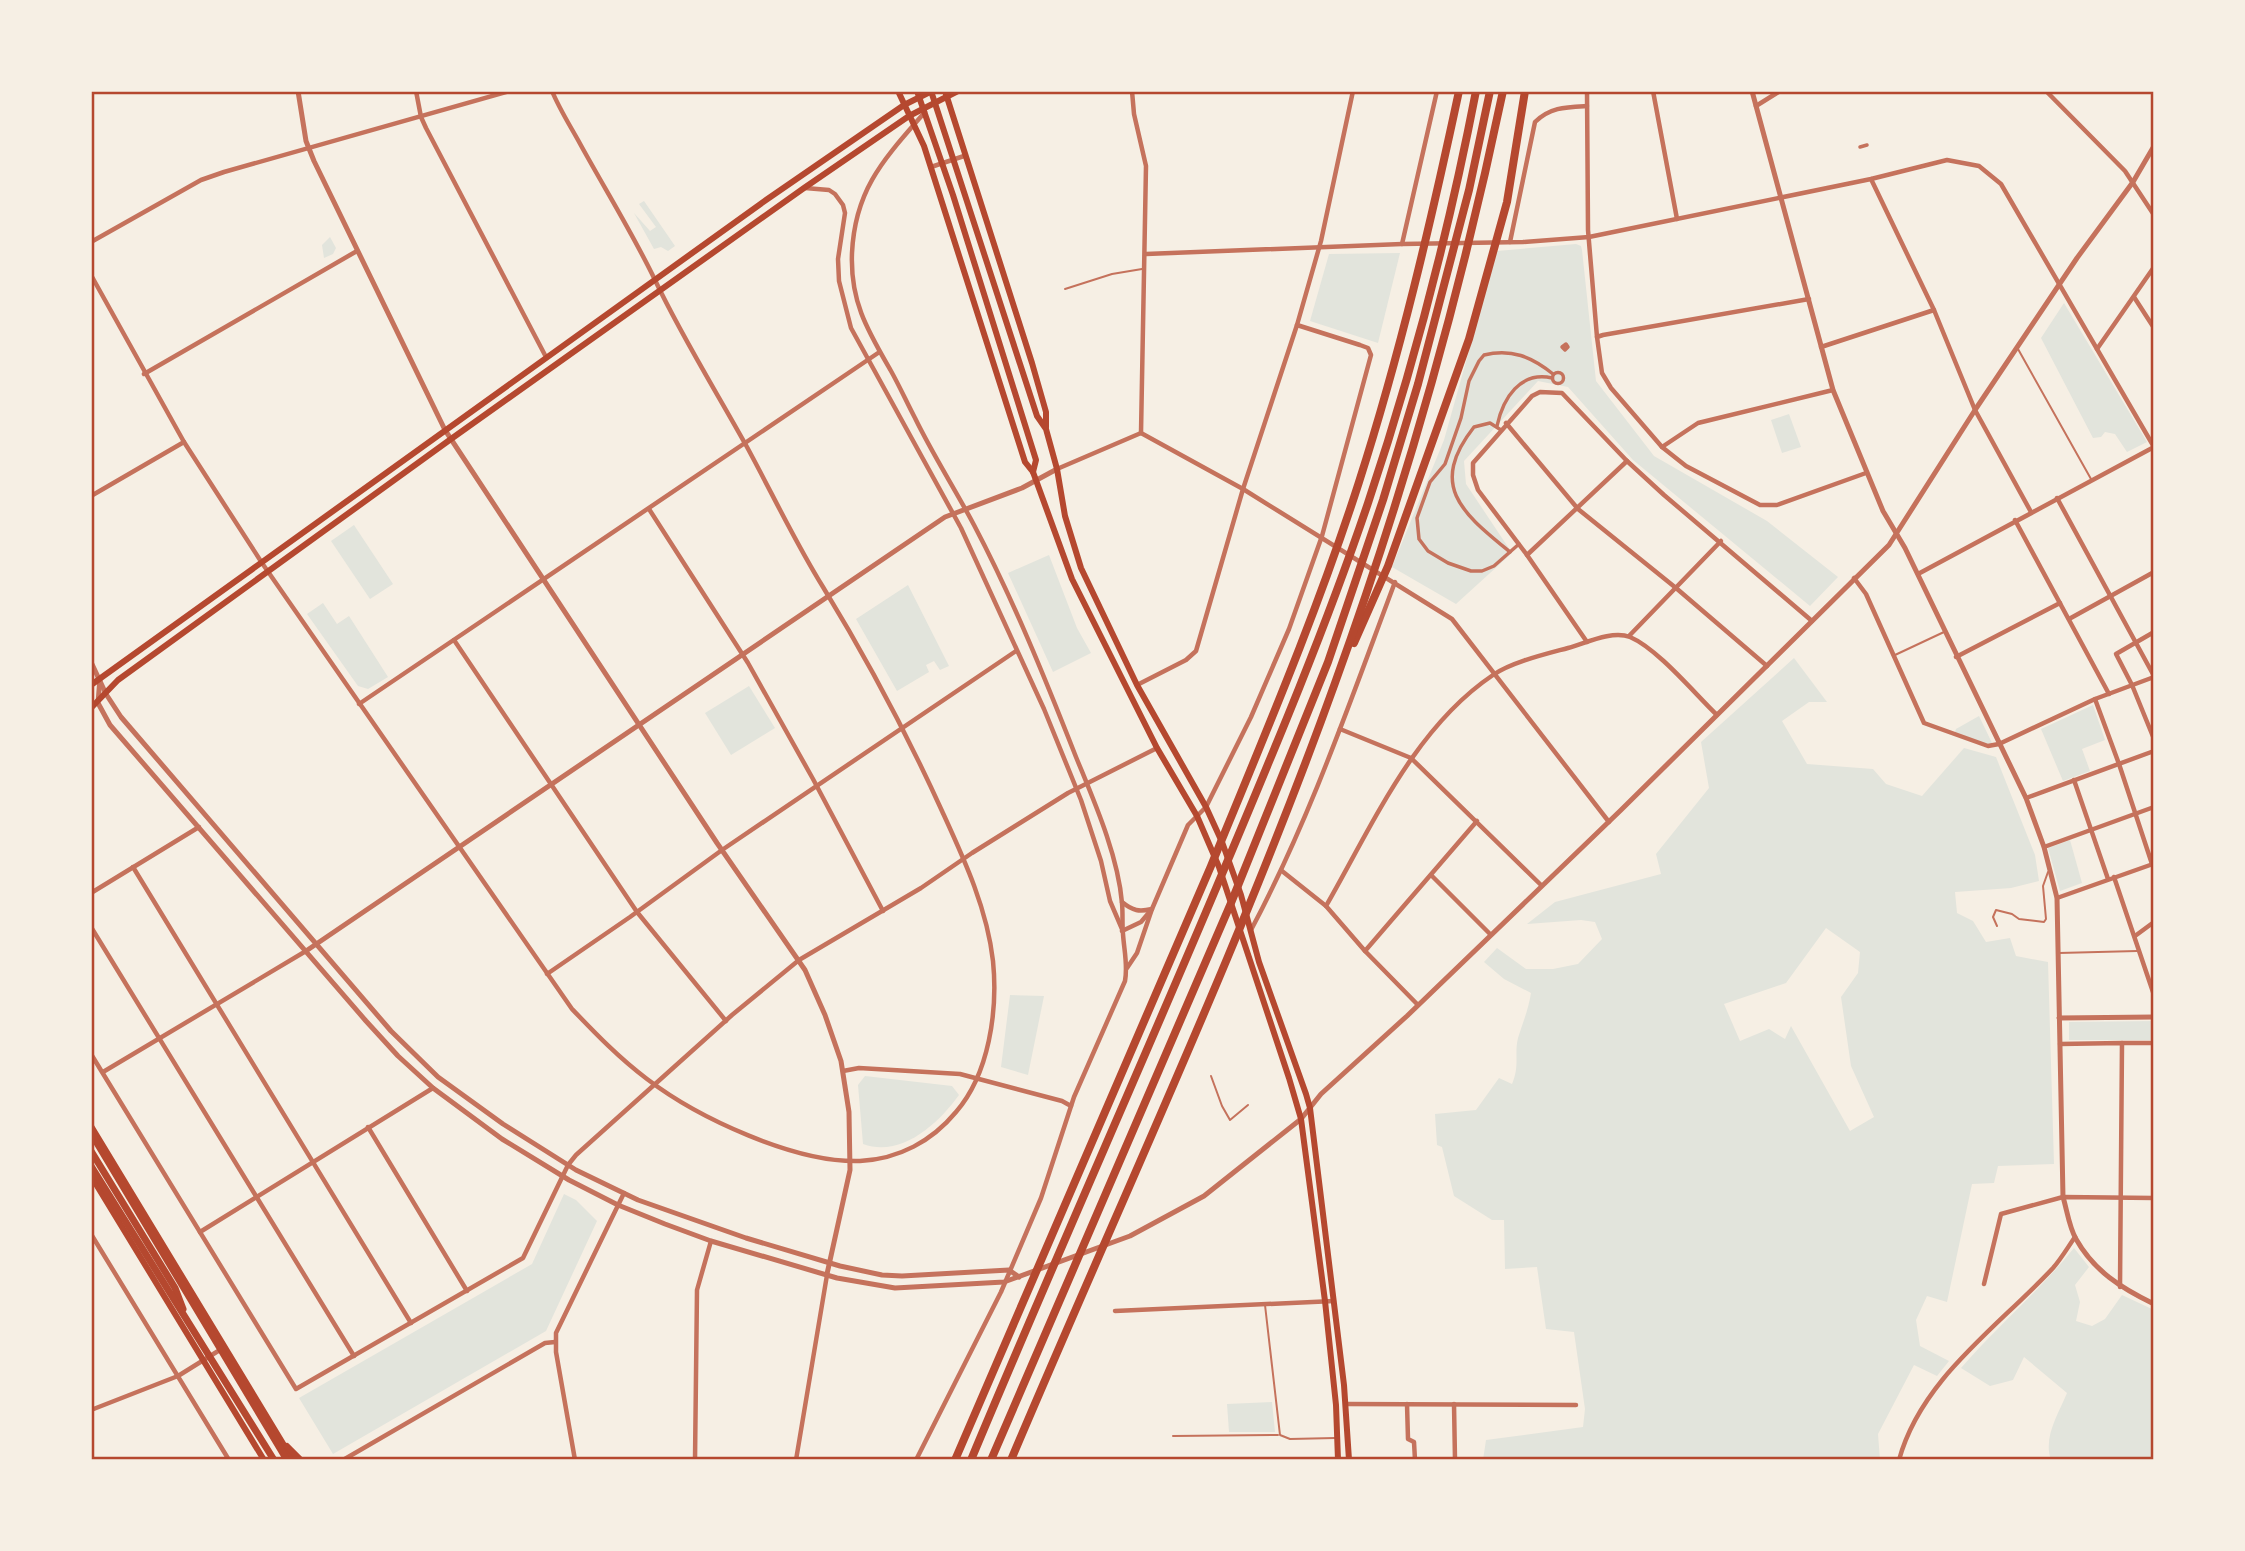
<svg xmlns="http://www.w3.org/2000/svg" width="2245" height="1551" viewBox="0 0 2245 1551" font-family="Spectral,serif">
<rect width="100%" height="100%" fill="#f6efe4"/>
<!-- green -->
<g fill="#e2e4dc" fill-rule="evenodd">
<path d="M644 201 675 246 668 251 661 247 654 249 634 213 650 231 656 227 639 204Z"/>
<path d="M330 237 336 248 333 254 324 258 322 245Z"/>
<path d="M1576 244 1581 246 1582 250 1596 381 1654 456 1767 521 1838 577 1810 606 1633 460 1568 387 1538 381 1464 461 1466 484 1512 553 1456 604 1392 567 1444 440 1497 251Z"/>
<path d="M1400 253 1378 343 1310 321 1329 254Z"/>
<path d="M2064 303 2147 442 2127 452 2115 434 2105 432 2101 437 2093 438 2041 338Z"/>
<path d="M1789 414 1801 447 1782 453 1771 420Z"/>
<path d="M354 525 393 584 370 599 331 541Z"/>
<path d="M1049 555 1077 628 1091 653 1053 672 1008 573Z"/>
<path d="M908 585 949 666 940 670 934 661 926 665 929 672 897 691 856 619Z"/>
<path d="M323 603 337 624 349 616 388 677 368 689 358 686 307 614Z"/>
<path d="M1794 658 1827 702H1809L1782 721 1807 764 1873 769 1886 784 1922 796 1964 748 1996 757 2035 855 2039 881 2011 888 1955 892 1957 913 1973 921 1986 942 2010 938 2016 956 2048 962 2054 1164 1998 1166 1994 1183 1972 1184 1947 1302 1927 1296 1916 1320 1920 1346 1949 1361 1937 1376 1914 1365 1878 1434 1880 1460H1483L1486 1440 1583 1427 1585 1409 1574 1332 1546 1329 1537 1267 1505 1269 1504 1220H1492L1454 1196 1442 1147 1437 1145 1435 1114 1476 1110 1499 1078 1512 1084C1520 1065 1514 1054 1518 1038 1523 1022 1528 1011 1531 993L1504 979 1484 962 1497 948 1526 969H1553L1578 964 1602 939 1595 922 1581 920 1527 924 1555 902 1661 874 1656 854 1709 788 1701 742ZM1826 928 1860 952 1858 973 1841 997 1851 1066 1874 1117 1850 1131 1791 1026 1785 1039 1769 1029 1740 1041 1724 1004 1786 983Z"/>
<path d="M749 686 775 728 731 755 705 713Z"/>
<path d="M2093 705 2105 740 2082 749 2090 771 2063 781 2041 729Z"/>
<path d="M1979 716 1992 743 1988 746 1954 734 1956 729Z"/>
<path d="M2070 840 2082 883 2060 891 2048 848Z"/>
<path d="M1010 995 1044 996 1028 1075 1001 1067Z"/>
<path d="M2154 1021V1040H2069V1022Z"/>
<path d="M865 1076 952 1086 959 1095C938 1124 901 1158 863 1144L858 1085Z"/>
<path d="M564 1194 576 1200 597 1221 546 1331 333 1454 299 1398 532 1264Z"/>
<path d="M2074 1248 2089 1267 2075 1285 2080 1302 2076 1321 2092 1326 2105 1319 2122 1295 2154 1310V1460H2051C2043 1437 2058 1415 2067 1393L2024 1357 2013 1380 1990 1386 1961 1368C1997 1327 2039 1291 2074 1248Z"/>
<path d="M1272 1402 1275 1432H1229L1227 1404Z"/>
</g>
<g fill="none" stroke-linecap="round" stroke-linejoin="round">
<!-- service -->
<g stroke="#c5725c" stroke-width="2">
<path d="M1065 289 1112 274 1142 269"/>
<path d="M2018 349 2091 479"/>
<path d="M1895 655 1944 632"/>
<path d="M1997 926 1993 917 1996 910 2012 914 2019 919 2044 922 2046 919 2043 886 2048 872"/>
<path d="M2059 953 2137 951"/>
<path d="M1211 1076 1222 1106 1230 1120 1248 1105"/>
<path d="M1265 1305 1280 1435 1290 1439 1335 1438"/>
<path d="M1173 1436 1278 1435"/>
</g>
<!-- pedestrian -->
<g stroke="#c5725c" stroke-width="3.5">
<path d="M1860 147 1867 145"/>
<path d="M1566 344 1568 347 1565 350 1562 347Z"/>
<circle cx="1558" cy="378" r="5.5"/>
<path d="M1497 426C1503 398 1520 371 1552 378"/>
<path d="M1501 430 1490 423 1474 427C1427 487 1464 514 1510 552"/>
<path d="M1519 544 1494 566 1482 571H1471L1448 563 1428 551 1419 539 1417 518 1430 482 1445 464 1461 418 1469 381 1479 361 1484 355C1511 348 1532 357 1553 374"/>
</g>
<!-- minor -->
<g stroke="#c5725c" stroke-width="4.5">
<path d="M416 91 421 117 426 128 546 357"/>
<path d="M1132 91 1134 114 1146 166 1141 433"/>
<path d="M1587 91 1588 230 1597 337"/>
<path d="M1653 91 1677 219"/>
<path d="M2046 91 2125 171 2154 215"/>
<path d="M1756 106 1780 91"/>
<path d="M931 167 964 156"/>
<path d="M1871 179 1934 310 1975 410 2031 512"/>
<path d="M805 188 829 190 835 194 843 205 845 213 838 259 839 281 851 328 961 528 1044 709 1081 800 1101 861 1110 901 1122 929"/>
<path d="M91 242 201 180 224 172 510 91"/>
<path d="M1510 242 1535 122C1550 107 1566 107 1587 106"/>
<path d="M1402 244 1437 91"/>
<path d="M1146 254 1402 244 1523 242 1589 237 1871 179 1947 160 1979 166 2001 184 2154 447"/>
<path d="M91 275 184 442 262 563 572 1009C596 1034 619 1058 647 1079 698 1118 795 1163 860 1161 899 1159 932 1141 956 1112 989 1074 998 1011 993 961 987 908 964 859 942 811 907 734 867 659 823 587 795 542 772 493 747 447 716 391 682 337 655 280 632 232 603 186 578 140 569 124 559 108 552 91"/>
<path d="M2134 297 2154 328"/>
<path d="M1809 299 1603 335 1597 337 1602 373 1611 388 1662 447 1686 466 1760 505H1777L1866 473"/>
<path d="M1821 347 1934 310"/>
<path d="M2097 349 2154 267"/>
<path d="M144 374 357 251"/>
<path d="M1506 423 1578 509 1676 588 1767 666"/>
<path d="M1141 433 1243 489 1452 619 1609 822"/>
<path d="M1662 447 1698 423 1833 390"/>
<path d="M1057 469 1141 433"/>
<path d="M91 496 184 442"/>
<path d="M2057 498 2154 676"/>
<path d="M649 509 748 663 813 779 883 911"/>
<path d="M2015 520 2109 694"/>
<path d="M1527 555 1627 461"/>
<path d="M1918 574 2154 447"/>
<path d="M1854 578 1866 594 1924 723 1988 746 1999 744 2095 699 2154 677"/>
<path d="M2069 619 2154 572"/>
<path d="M2154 632 2116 654 2132 685 2154 739"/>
<path d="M1629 636 1721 541"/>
<path d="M454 640 637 912 726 1021"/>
<path d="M1587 642 1527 555 1478 490 1473 475V463L1532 396 1540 392 1562 393 1627 461 1664 495 1812 621"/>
<path d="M1956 657 2060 603"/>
<path d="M1137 685 1186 660 1196 651 1243 489 1297 325 1321 241 1353 91"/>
<path d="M2095 699 2119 764 2152 864"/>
<path d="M359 704 878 353"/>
<path d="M1340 729 1411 758 1541 885"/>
<path d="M2074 780 2108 879"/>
<path d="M2026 798 2154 751"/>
<path d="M2044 847 2154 807"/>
<path d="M133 867 411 1323"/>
<path d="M1282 871 1326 906 1365 951 1417 1004"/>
<path d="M1431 875 1490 934"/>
<path d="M2114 877 2154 995"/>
<path d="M91 893 199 827"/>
<path d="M2057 898 2153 864"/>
<path d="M1122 902C1133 911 1139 912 1152 909L1137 953 1127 968"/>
<path d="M1326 906C1372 826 1414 728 1493 675 1512 662 1546 654 1568 648 1586 643 1612 630 1630 637 1658 649 1695 694 1717 715"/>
<path d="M91 927 354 1356"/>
<path d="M1251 930C1310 819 1351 699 1395 582"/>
<path d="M1122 931 1141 922 1152 909 1188 825 1206 807 1251 717 1289 629 1322 536 1371 355 1368 348 1360 345 1297 325"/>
<path d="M2135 936 2154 922"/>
<path d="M1365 951 1477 821"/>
<path d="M547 974 630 917 722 850 1016 651"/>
<path d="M2122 1043H2154"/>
<path d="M2060 1044 2122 1043 2120 1287"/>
<path d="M91 1054 296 1389 523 1258 568 1165 576 1155 732 1015 799 960 921 888 972 853 1068 793 1157 748"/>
<path d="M843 1071 859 1068 960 1074 1062 1101 1071 1106"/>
<path d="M103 1072 306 951"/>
<path d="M368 1127 467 1291"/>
<path d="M200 1232 433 1088"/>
<path d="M91 1234 229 1460"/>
<path d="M1984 1284 2001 1214 2063 1197 2154 1198"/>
<path d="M1115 1311 1334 1301"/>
<path d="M1346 1404 1576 1405"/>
<path d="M1407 1404 1408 1439 1414 1442 1415 1460"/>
<path d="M1454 1404 1455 1460"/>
<path d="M91 1410 178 1376 223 1348"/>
<path d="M343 1460 545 1343 555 1342"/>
<path d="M575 1460 556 1352V1333L624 1193"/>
<path d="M695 1460 697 1290 711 1241"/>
<path d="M796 1460 827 1275"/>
<path d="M916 1460 1001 1292 1041 1198 1074 1097 1125 981C1128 965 1124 950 1123 934 1122 924 1123 913 1122 903 1118 855 1094 801 1076 757 1045 678 1013 599 974 525 955 489 933 455 915 418 907 403 900 387 891 371 868 331 850 302 852 253 855 188 885 158 925 112"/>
<path d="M1899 1460C1921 1379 1998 1327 2053 1268 2061 1259 2068 1247 2075 1237"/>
</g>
<!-- tertiary -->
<g stroke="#c5725c" stroke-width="5">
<path d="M298 91 306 141 314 161 445 430 717 843 805 970 825 1015 841 1061 849 1112 850 1170 827 1274"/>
<path d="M1752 91 1833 390 1883 511 1905 548 2026 798 2044 847 2057 898 2063 1197C2067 1210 2069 1227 2076 1239 2094 1271 2121 1288 2154 1304"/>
<path d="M91 662 106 694 121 717 391 1031 438 1077 503 1124 576 1170 638 1200 746 1238 840 1266 882 1275 902 1276 1009 1270 1019 1277"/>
<path d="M100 678 98 703 110 725 366 1021 398 1056 433 1088 502 1139 569 1180 618 1205 665 1224 711 1241 837 1278 895 1288 1004 1282 1130 1236 1204 1196 1301 1119 1321 1094 1407 1016 1621 810 1889 545 1975 410 2077 258 2133 182 2154 146"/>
<path d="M306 951 945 517 1022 488 1057 469"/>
<path d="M2059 1018 2154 1017"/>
</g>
<!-- secondary -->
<g stroke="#b5482f" stroke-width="6">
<path d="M898 91 924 146 1025 462 1033 472 1072 579 1157 748 1197 816 1219 867 1289 1078 1301 1119 1325 1301 1336 1405 1338 1460"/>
<path d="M917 91 953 195 1036 460 1033 472"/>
<path d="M931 91 1037 416 1046 429 1057 469 1065 516 1081 568 1137 685 1206 807 1222 842 1241 895 1259 962 1306 1094 1310 1108 1344 1385 1349 1460"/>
<path d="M945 91 1032 363 1046 412V427"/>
<path d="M91 685 766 200 904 105 932 91"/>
<path d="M91 708 118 680 451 439 804 188 909 116 958 91"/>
<path d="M91 1126 293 1460"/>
<path d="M91 1176 264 1460"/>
<path d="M287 1446 301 1460"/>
</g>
<!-- trunk -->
<g stroke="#b5482f" stroke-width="7">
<path d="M91 1133 287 1460"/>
<path d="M91 1151 175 1288 183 1309"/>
<path d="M91 1166 274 1460"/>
</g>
<!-- motorway -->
<g stroke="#b5482f" stroke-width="8">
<path d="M1354 643 1388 566 1469 339 1507 202 1525 91"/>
<path d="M955 1460C1040 1262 1127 1065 1211 866 1263 739 1317 613 1359 482 1400 354 1431 222 1459 91"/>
<path d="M971 1460C1051 1268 1136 1078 1217 886 1270 760 1324 633 1368 503 1413 369 1449 230 1476 91"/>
<path d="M991 1460 1231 903 1328 662 1383 500 1418 384 1469 190 1490 91"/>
<path d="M1011 1460C1120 1202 1240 947 1335 683 1405 490 1461 292 1503 91"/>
</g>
</g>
<!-- border -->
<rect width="2245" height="1551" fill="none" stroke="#f6efe4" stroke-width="186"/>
<rect x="93" y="93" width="2059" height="1365" fill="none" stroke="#b5482f" stroke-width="2.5"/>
</svg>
